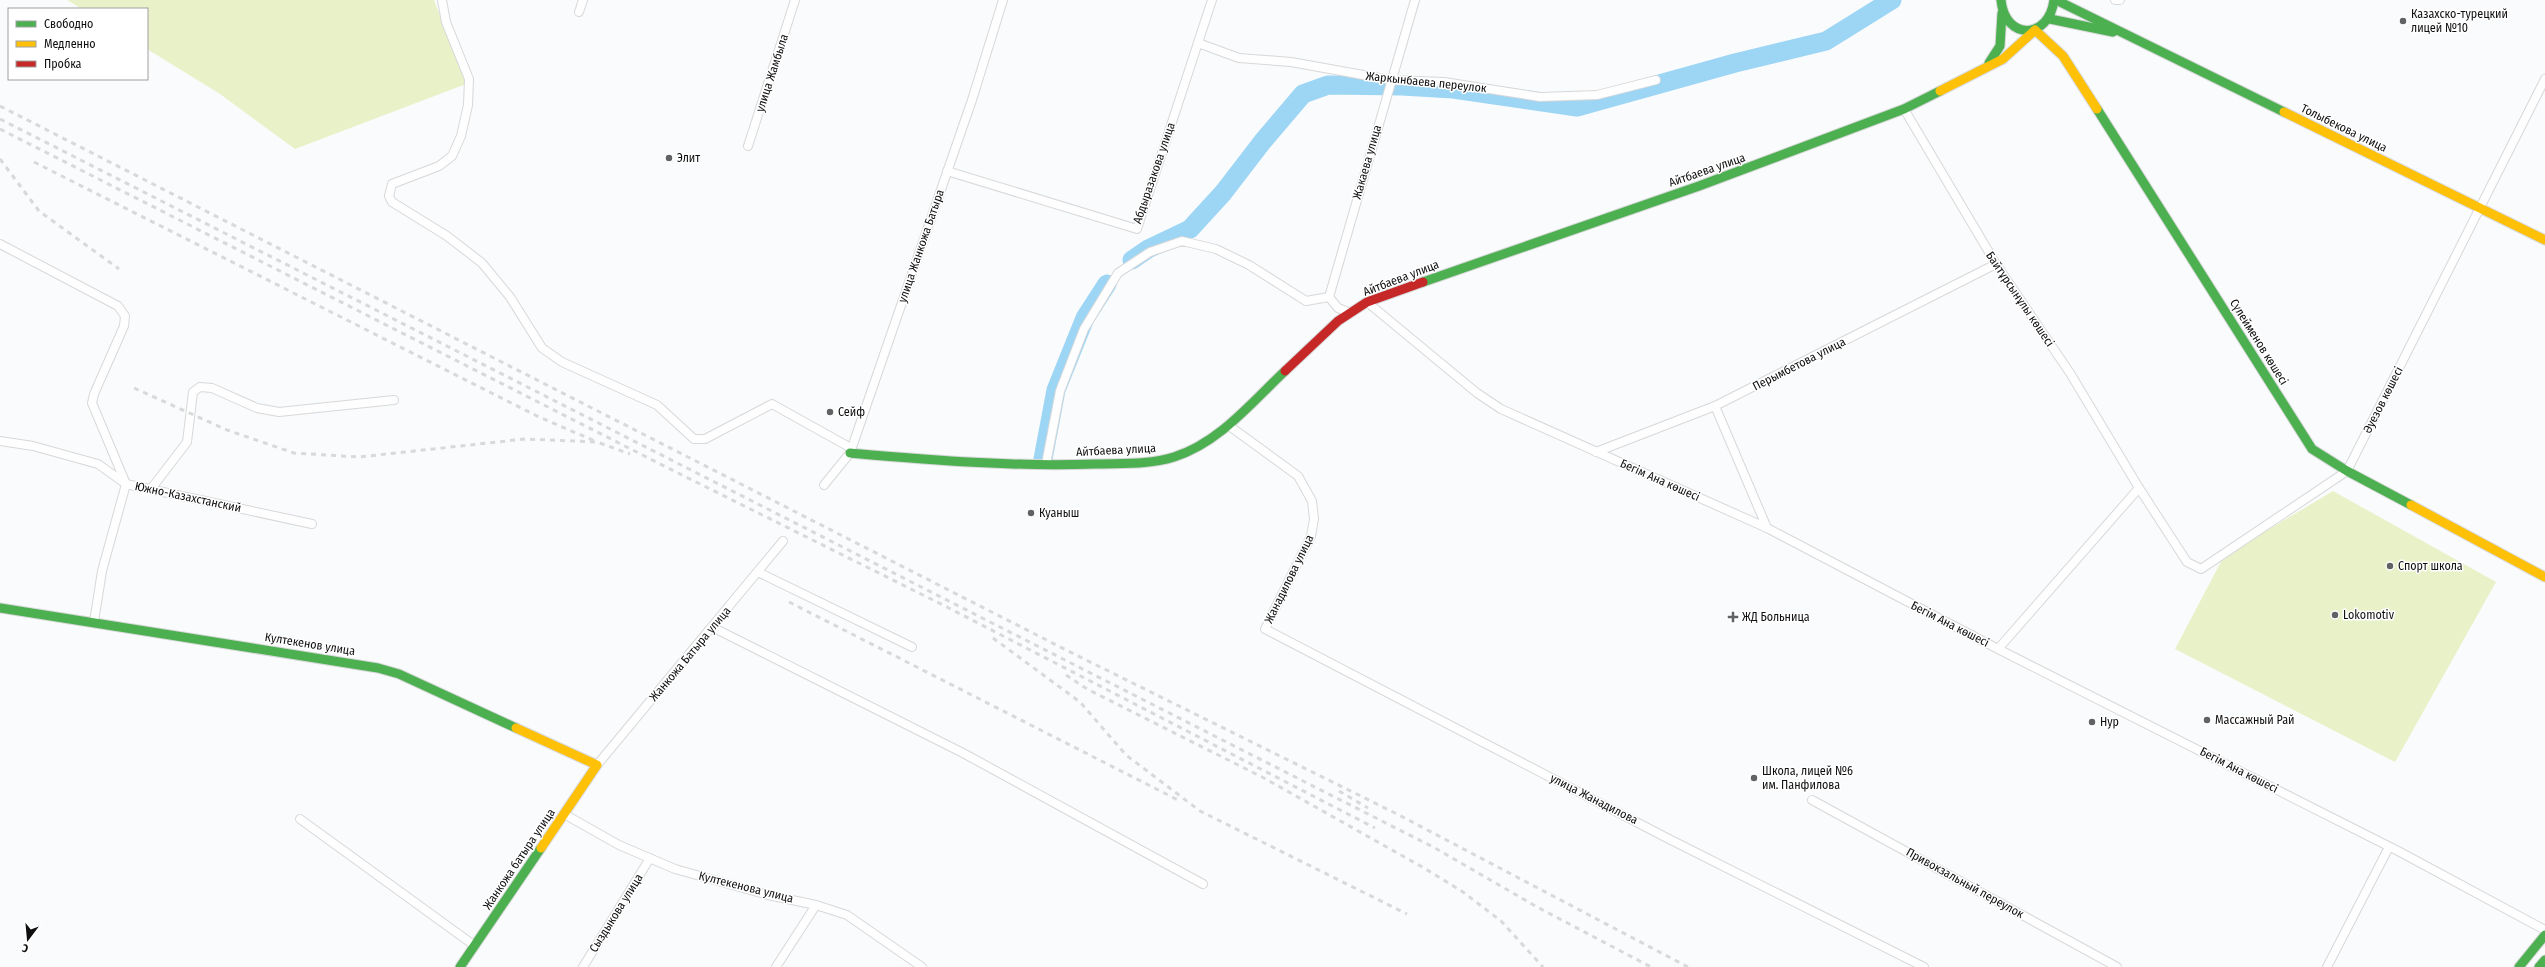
<svg xmlns="http://www.w3.org/2000/svg" width="2545" height="967" viewBox="0 0 2545 967" font-family="'Fira Sans Condensed',sans-serif">
<rect width="100%" height="100%" fill="#fafbfc"/>
<!-- green -->
<g fill="#e9f1c9">
<path d="M67 0H434L466 84 295 149 220 94 147 49V9H82Z"/>
<path d="M2333 491 2496 582 2395 762 2175 649 2224 556Z"/>
</g>
<g fill="none" stroke-linecap="round" stroke-linejoin="round">
<!-- river -->
<g stroke="#9dd5f5" stroke-width="19">
<path d="M1132 260 1148 249 1190 229 1223 193 1263 141 1303 94 1328 85 1402 86 1453 89 1577 107 1735 63 1826 41 1892 0"/>
<path d="M1043 459 1056 390 1085 318 1107 284"/>
</g>
<defs>
<g id="street">
<path d="M442 0 446 22 469 79 468 105 461 136 452 156 439 166 392 184 389 196 392 202 447 236 482 263 510 297 542 348 562 362 657 405 694 439H705L772 404 851 448"/>
<path d="M2115 0H2120"/>
<path d="M579 12 583 0"/>
<path d="M1198 43 1239 58 1291 62 1391 80 1444 82 1540 97 1597 95 1656 80"/>
<path d="M1904 109 1996 264 2070 373 2139 488 2187 562 2201 569 2347 471 2545 79"/>
<path d="M748 146 795 0"/>
<path d="M947 171 1137 229 1212 0"/>
<path d="M0 244 118 306 125 316 124 326 94 394 92 403 126 484 102 571 94 622"/>
<path d="M1367 302 1477 393 1501 409 1767 528 1998 649 2400 852 2545 930"/>
<path d="M1351 313 1338 308 1329 297 1415 0"/>
<path d="M1715 406 1767 528"/>
<path d="M1228 425 1298 476 1312 501 1314 519 1311 536 1265 629 1667 838 1924 967"/>
<path d="M0 441 33 446 98 464 126 484 312 524"/>
<path d="M1596 452 1715 406 1996 264"/>
<path d="M1046 464 1060 391 1084 329 1118 273 1150 252 1182 241 1216 249 1249 265 1306 301 1329 297"/>
<path d="M824 485 850 453 972 100 1003 0"/>
<path d="M151 489 187 442 193 392 200 387 212 388 257 408 279 412 394 400"/>
<path d="M758 572 912 647"/>
<path d="M712 627 963 753 1203 884"/>
<path d="M1998 649 2139 488"/>
<path d="M597 765 783 541"/>
<path d="M1812 800 2117 967"/>
<path d="M564 814 619 845 675 869 768 895 816 905 847 915 922 967"/>
<path d="M300 819 475 946"/>
<path d="M583 967 650 858"/>
<path d="M776 967 816 905"/>
<path d="M2327 967 2389 847"/>
</g>
<g id="fast">
<path d="M2001 0C2005 41 2049 40 2054 0"/>
<path d="M2056 0 2284 112"/>
<path d="M2050 19 2113 32"/>
<path d="M1989 63 2000 46 2002 13"/>
<path d="M2097 109 2312 449 2347 471 2411 505"/>
<path d="M1423 282 1699 186 1904 109 1940 91"/>
<path d="M850 453C932 460 1013 467 1095 464 1121 463 1149 465 1174 457 1219 443 1252 402 1285 371"/>
<path d="M0 608 378 668 399 674 516 728"/>
<path d="M460 967 541 848"/>
<path d="M2519 967 2545 935"/>
<path d="M2539 967 2545 960"/>
</g>
<g id="slow">
<path d="M1940 91 2003 59 2035 30 2063 56 2097 109"/>
<path d="M2284 112 2545 240"/>
<path d="M2411 505 2545 577"/>
<path d="M516 728 597 765 541 848"/>
</g>
<path id="jam" d="M1285 371 1338 321 1367 302 1423 282"/>
</defs>
<!-- street casing -->
<use href="#street" stroke="#d7d8d9" stroke-width="10"/>
<!-- fast casing -->
<use href="#fast" stroke="#d7d8d9" stroke-width="11"/>
<!-- slow casing -->
<use href="#slow" stroke="#d7d8d9" stroke-width="11"/>
<!-- jam casing -->
<use href="#jam" stroke="#d7d8d9" stroke-width="11"/>
<!-- street -->
<use href="#street" stroke="#fefeff" stroke-width="8"/>
<!-- fast -->
<use href="#fast" stroke="#4caf50" stroke-width="9"/>
<!-- slow -->
<use href="#slow" stroke="#ffc107" stroke-width="9"/>
<!-- jam -->
<use href="#jam" stroke="#c62828" stroke-width="9"/>
<!-- rail -->
<g stroke="#d8d9d9" stroke-width="3" stroke-dasharray="5 5" stroke-linecap="butt">
<path d="M0 106 1074 654 1397 814 1688 967"/>
<path d="M0 119 1435 848 1539 908 1651 967"/>
<path d="M0 129 678 473 943 605 1375 828"/>
<path d="M0 159 39 211 119 269"/>
<path d="M34 162 537 416 597 442"/>
<path d="M134 388 227 430 294 453 359 457 525 439 597 442 630 454"/>
<path d="M789 602 1178 800"/>
<path d="M993 638 1080 702 1126 755 1200 811 1407 914"/>
<path d="M1066 675 1087 689 1264 778 1424 868 1463 892 1501 921 1543 967"/>
<path d="M1339 791 1368 808"/>
</g>
</g>
<!-- markers -->
<g fill="#616263" stroke="#fff" stroke-width="1.5">
<circle cx="2403" cy="21" r="4"/>
<circle cx="669" cy="158" r="4"/>
<circle cx="830" cy="412" r="4"/>
<circle cx="1031" cy="513" r="4"/>
<circle cx="2390" cy="566" r="4"/>
<circle cx="2335" cy="615" r="4"/>
<path d="M1731 611h4v4h4v4h-4v4h-4v-4h-4v-4h4z"/>
<circle cx="2207" cy="720" r="4"/>
<circle cx="2092" cy="722" r="4"/>
<circle cx="1754" cy="778" r="4"/>
</g>
<g text-anchor="middle" dominant-baseline="central" stroke-width="3" stroke-linejoin="round" paint-order="stroke">
<!-- poi labels -->
<g font-size="12" fill="#0f0f10" stroke="#fff" text-anchor="start">
<text x="2411" y="14">Казахско-турецкий<tspan x="2411" dy="14">лицей №10</tspan></text>
<text x="677" y="158">Элит</text>
<text x="838" y="412">Сейф</text>
<text x="1039" y="513">Куаныш</text>
<text x="2398" y="566">Спорт школа</text>
<text x="2343" y="615">Lokomotiv</text>
<text x="1742" y="617">ЖД Больница</text>
<text x="2215" y="720">Массажный Рай</text>
<text x="2100" y="722">Нур</text>
<text x="1762" y="771">Школа, лицей №6<tspan x="1762" dy="14">им. Панфилова</tspan></text>
</g>
<!-- street labels -->
<g font-size="12" fill="#0f0f10" stroke="#fff">
<text transform="translate(772 73) rotate(-72)">улица Жамбыла</text>
<text transform="translate(1426 82) rotate(6)">Жаркынбаева переулок</text>
<text transform="translate(2344 128) rotate(26)">Толыбекова улица</text>
<text transform="translate(1367 162) rotate(-74)">Жакаева улица</text>
<text transform="translate(1707 170) rotate(-19)">Айтбаева улица</text>
<text transform="translate(1154 173) rotate(-71)">Абдыразакова улица</text>
<text transform="translate(921 246) rotate(-71)">улица Жанкожа Батыра</text>
<text transform="translate(1401 278) rotate(-21)">Айтбаева улица</text>
<text transform="translate(2020 299) rotate(56)">Байтұрсынұлы көшесі</text>
<text transform="translate(2259 342) rotate(58)">Сүлейменов көшесі</text>
<text transform="translate(1799 364) rotate(-27)">Перымбетова улица</text>
<text transform="translate(2383 400) rotate(-63)">Әуезов көшесі</text>
<text transform="translate(1116 450) rotate(-3)">Айтбаева улица</text>
<text transform="translate(1660 480) rotate(24)">Бегім Ана көшесі</text>
<text transform="translate(188 497) rotate(12)">Южно-Казахстанский</text>
<text transform="translate(1289 579) rotate(-64)">Жанадилова улица</text>
<text transform="translate(1950 624) rotate(27)">Бегім Ана көшесі</text>
<text transform="translate(310 644) rotate(9)">Култекенов улица</text>
<text transform="translate(690 654) rotate(-50)">Жанкожа Батыра улица</text>
<text transform="translate(2239 770) rotate(27)">Бегім Ана көшесі</text>
<text transform="translate(1594 799) rotate(27)">улица Жанадилова</text>
<text transform="translate(519 859) rotate(-56)">Жанкожа батыра улица</text>
<text transform="translate(1965 883) rotate(29)">Привокзальный переулок</text>
<text transform="translate(746 887) rotate(14)">Култекенова улица</text>
<text transform="translate(616 913) rotate(-58)">Сыздыкова улица</text>
</g>
</g>
<!-- legend -->
<rect x="8" y="8" width="140" height="72" fill="#ffffff" stroke="#9f9f9f"/>
<rect x="16" y="21" width="20" height="6" fill="#4caf50" stroke="#9f9f9f"/>
<text x="44" y="28" font-size="12" fill="#0f0f10">Свободно</text>
<rect x="16" y="41" width="20" height="6" fill="#ffc107" stroke="#9f9f9f"/>
<text x="44" y="48" font-size="12" fill="#0f0f10">Медленно</text>
<rect x="16" y="61" width="20" height="6" fill="#c62828" stroke="#9f9f9f"/>
<text x="44" y="68" font-size="12" fill="#0f0f10">Пробка</text>
<!-- north arrow -->
<g transform="translate(28 939) rotate(196)" stroke="#ffffff" stroke-width="3" paint-order="stroke">
<path d="M0-3L7 15L0 10L-7 15Z" fill="#0f0f10"/>
<text y="-6" font-size="11" font-weight="bold" text-anchor="middle" fill="#0f0f10">С</text>
</g>
</svg>
